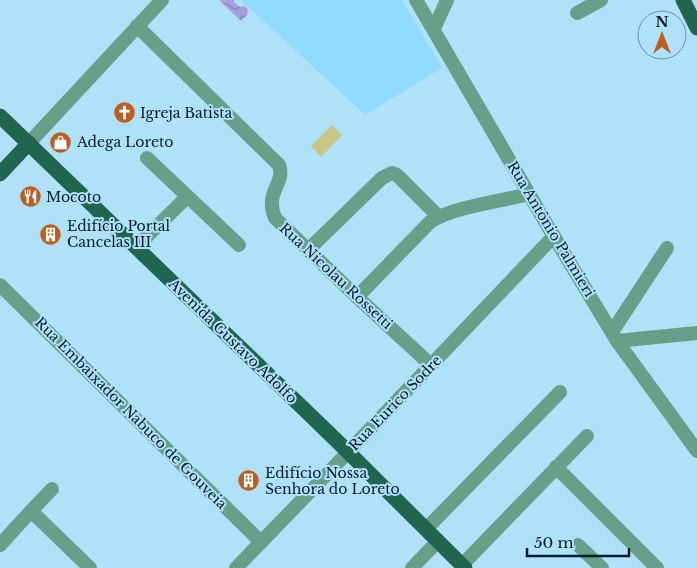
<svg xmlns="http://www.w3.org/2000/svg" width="697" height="568" viewBox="0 0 697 568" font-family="'Libre Baskerville',serif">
<defs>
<pattern id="water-waves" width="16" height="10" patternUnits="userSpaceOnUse" patternTransform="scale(1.25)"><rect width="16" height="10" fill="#a6a0e1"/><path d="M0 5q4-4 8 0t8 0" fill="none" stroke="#8582b6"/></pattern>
</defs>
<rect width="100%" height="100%" fill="#afe1f8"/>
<!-- built -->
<path fill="#90dcfe" d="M241 0H402L442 68 365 115Z"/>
<!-- pitch -->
<path fill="#c7c683" d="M332 125 342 135 321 157 311 146Z"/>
<!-- water -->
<path fill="url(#water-waves)" d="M221 0H234V2L240 7 245 6 248 10 247 15 241 21 220 1Z"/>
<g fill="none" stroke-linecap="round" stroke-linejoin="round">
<!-- minor -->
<g stroke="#66a089" stroke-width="14">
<path d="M416 0 553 235 617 341 697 451"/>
<path d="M577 13 601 0"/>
<path d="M137 26 279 165C286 184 264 191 275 218L357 297 431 365"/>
<path d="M434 29 447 0"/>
<path d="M29 143 162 0"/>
<path d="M147 158 239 245"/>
<path d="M136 247 187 197"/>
<path d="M308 250 382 178 392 173 397 175 438 216"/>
<path d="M0 285 261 542"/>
<path d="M357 297 430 222C452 207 502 201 529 194"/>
<path d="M612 332 667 248"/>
<path d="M617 341 697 333"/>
<path d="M556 467 657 568"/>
<path d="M31 511 52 489"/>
<path d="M426 529 560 392"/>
<path d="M0 545 31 511 90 568"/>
<path d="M578 545 602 568"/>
<path d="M462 565 587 436"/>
<path d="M236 568 329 472 554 236"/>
<path d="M412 568 438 541"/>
</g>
<!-- major -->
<g stroke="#20664f" stroke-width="15">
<path d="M683 0 697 28"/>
<path d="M0 116 337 441 465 568"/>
<path d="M0 174 29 143"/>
</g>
</g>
<!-- icons -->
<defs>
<symbol id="church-disc" viewBox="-11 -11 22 22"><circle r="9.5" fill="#bf5d20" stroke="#afe1f8"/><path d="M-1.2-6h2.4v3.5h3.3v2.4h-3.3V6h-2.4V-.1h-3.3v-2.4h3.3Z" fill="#fff"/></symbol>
<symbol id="shop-disc" viewBox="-11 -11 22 22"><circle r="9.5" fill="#bf5d20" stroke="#afe1f8"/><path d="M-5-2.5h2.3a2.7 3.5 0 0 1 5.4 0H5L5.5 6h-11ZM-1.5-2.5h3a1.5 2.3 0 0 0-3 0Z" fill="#fff"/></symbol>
<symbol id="restaurant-disc" viewBox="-11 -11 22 22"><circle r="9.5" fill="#bf5d20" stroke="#afe1f8"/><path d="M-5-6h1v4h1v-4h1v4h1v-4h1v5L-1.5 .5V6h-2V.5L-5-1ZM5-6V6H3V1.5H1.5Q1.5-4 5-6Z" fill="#fff"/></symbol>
<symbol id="building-disc" viewBox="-11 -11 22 22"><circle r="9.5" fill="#bf5d20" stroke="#afe1f8"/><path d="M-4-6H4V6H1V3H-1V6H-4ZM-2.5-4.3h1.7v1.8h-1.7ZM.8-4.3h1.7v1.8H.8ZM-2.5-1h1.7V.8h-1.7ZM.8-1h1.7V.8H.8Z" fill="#fff"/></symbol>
</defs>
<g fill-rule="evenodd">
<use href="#church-disc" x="112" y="100" width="25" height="25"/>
<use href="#shop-disc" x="48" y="130" width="25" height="25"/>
<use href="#restaurant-disc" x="18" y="184" width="25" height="25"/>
<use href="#building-disc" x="38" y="222" width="25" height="25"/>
<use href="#building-disc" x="236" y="468" width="25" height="25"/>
</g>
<g text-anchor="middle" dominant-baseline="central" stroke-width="4" stroke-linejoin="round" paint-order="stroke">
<!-- poi labels -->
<g font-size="14" fill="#011c27" stroke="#afe1f8" text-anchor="start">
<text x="140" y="113">Igreja Batista</text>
<text x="77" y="142">Adega Loreto</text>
<text x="46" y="197">Mocoto</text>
<text x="67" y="226">Edifício Portal<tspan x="67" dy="16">Cancelas III</tspan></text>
<text x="265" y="473">Edifício Nossa<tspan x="265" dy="16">Senhora do Loreto</tspan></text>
</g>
<!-- street labels -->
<g font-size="14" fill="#011c27" stroke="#afe1f8">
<text transform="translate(551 229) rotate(59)">Rua Antônio Palmieri</text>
<text transform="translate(336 276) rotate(43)">Rua Nicolau Rossetti</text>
<text transform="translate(233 341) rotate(44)">Avenida Gustavo Adolfo</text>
<text transform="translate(395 403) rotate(-46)">Rua Eurico Sodre</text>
<text transform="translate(131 413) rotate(45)">Rua Embaixador Nabuco de Gouveia</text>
</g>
</g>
<!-- north arrow -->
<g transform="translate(662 35)"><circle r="24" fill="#afe1f8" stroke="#6992a4"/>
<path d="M0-4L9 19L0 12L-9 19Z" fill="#bf5d20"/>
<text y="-8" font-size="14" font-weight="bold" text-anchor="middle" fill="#011c27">N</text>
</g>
<!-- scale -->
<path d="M527 548v8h102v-8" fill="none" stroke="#011c27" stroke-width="2.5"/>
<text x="534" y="548" font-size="15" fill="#011c27" stroke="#afe1f8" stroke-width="4" paint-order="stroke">50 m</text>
</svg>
